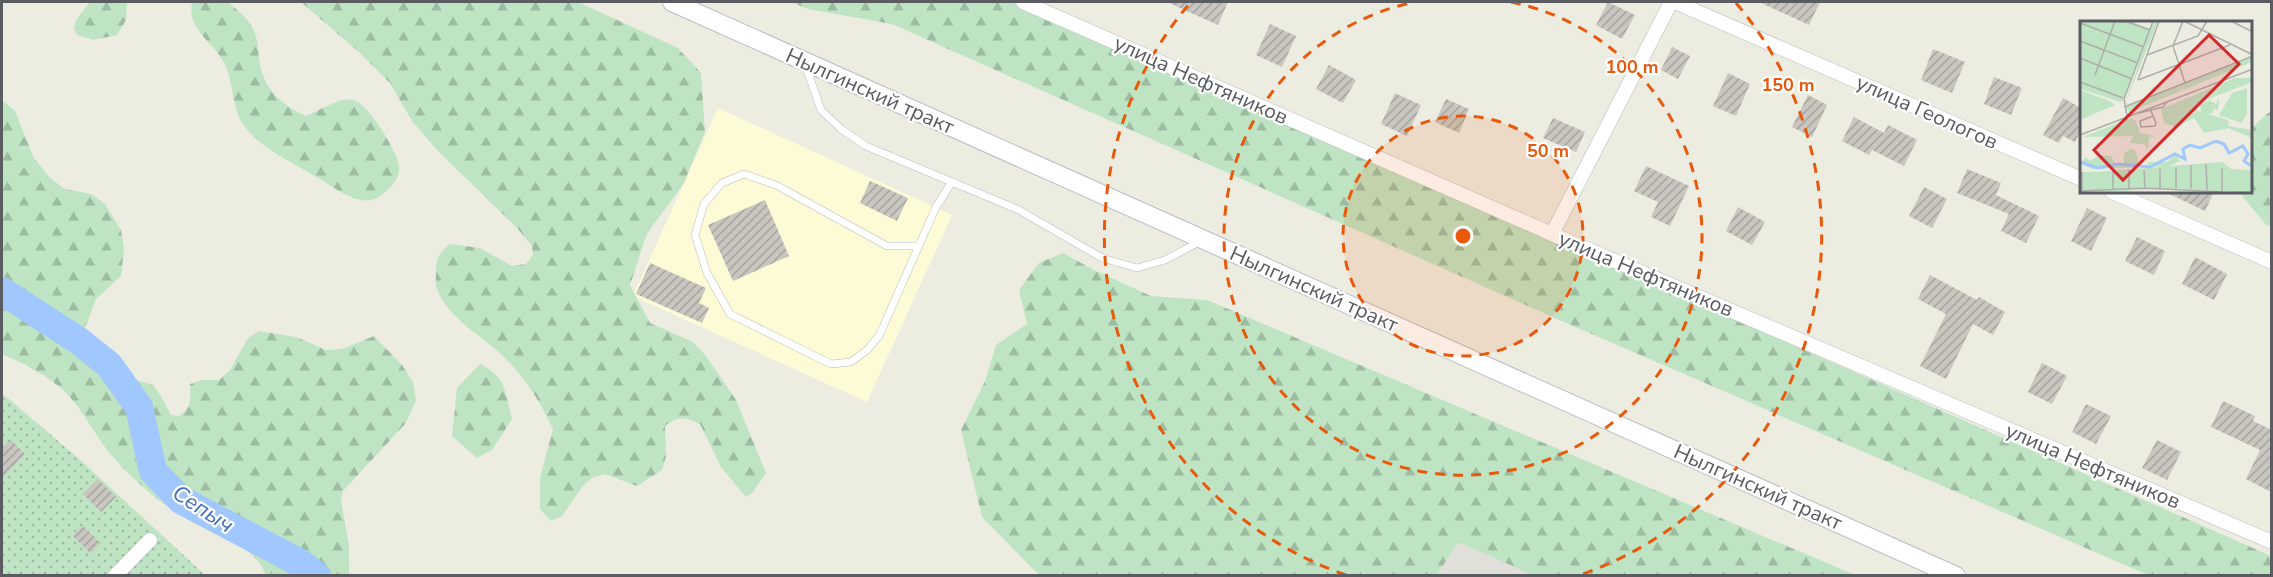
<svg xmlns="http://www.w3.org/2000/svg" width="2273" height="577" viewBox="0 0 2273 577" font-family="'Nunito Sans',sans-serif">
<defs>
<pattern id="grass-dots" width="8" height="8" patternUnits="userSpaceOnUse" patternTransform="scale(1.5)"><rect width="8" height="8" fill="#bee4c3"/><path d="M2 2h.1M6 6h.1" fill="none" stroke="#9dbca2" stroke-width="1.8" stroke-linecap="round"/></pattern>
<pattern id="forest-firs" width="22" height="20" patternUnits="userSpaceOnUse" patternTransform="scale(1.5)"><rect width="22" height="20" fill="#bee4c3"/><path d="M5 1l3.5 6h-7zM16 11l3.5 6h-7z" fill="#9dbca2"/></pattern>
<pattern id="building-hatch" width="6" height="6" patternUnits="userSpaceOnUse" patternTransform="scale(1.5)"><rect width="6" height="6" fill="#c8c6bf"/><path d="M-1 1l2-2M0 6l6-6M5 7l2-2" fill="none" stroke="#a5a49f"/></pattern>
</defs>
<rect width="100%" height="100%" fill="#edece1"/>
<!-- commercial -->
<path fill="#fdfad6" d="M718 108 952 215 867 402 633 296Z"/>
<!-- industrial -->
<path fill="#e0dfd9" d="M1458 542 1533 575 1437 576Z"/>
<!-- grass -->
<path fill="url(#grass-dots)" d="M2 393 78 458 205 575H2Z"/>
<!-- forest -->
<g fill="url(#forest-firs)">
<path d="M90 2H127L126 20 117 35 93 40 77 35 74 28 76 20Z"/>
<path d="M192 2H228C237 10 248 18 253 29 258 38 258 48 259 57 262 87 279 104 306 116 319 111 339 97 353 100 367 102 397 151 399 165 401 179 388 191 378 197 370 203 360 200 351 197 341 193 330 185 320 179 295 164 263 150 245 127 230 108 235 80 222 59 209 39 187 28 192 2Z"/>
<path d="M301 2H578L678 48 701 73 705 132 683 185 647 233 630 285 650 323 693 342 706 356 736 400 766 473 752 493 746 497 721 467 700 424C685 417 679 415 665 426L666 457 662 470 637 486 605 474 592 478 582 487 562 516 551 521 540 509V478L553 429C540 402 529 383 508 361 486 337 449 321 437 289 435 284 436 277 436 271 436 258 440 252 450 244L480 248 512 266 526 264 533 255 532 246 517 228 438 151 412 121 390 83 361 54Z"/>
<path d="M791 2H1015L2271 556V575H2148L1557 319 892 24 808 9Z"/>
<path d="M2 100 15 111 34 158 50 178 65 189 91 194 105 204 121 230 124 249 121 276 96 299 83 333 85 350 101 369 153 385 159 393 171 415 179 416C192 407 191 399 190 384L202 380H219L230 370 248 338 259 331 296 337 326 350 342 349 374 336 402 365 413 382 416 400 406 423 343 491 341 500 349 546V575H265C262 545 179 518 156 498 142 486 126 472 113 457 95 437 84 410 64 391 46 374 24 364 2 354Z"/>
<path d="M2271 112 2272 225 2267 226 2239 192H2250L2251 129 2268 113Z"/>
<path d="M1063 253 1094 270 1151 296 1207 300 1855 575H1533L1458 542 1437 575H1039L982 517 961 430 985 381 996 345 1027 324 1019 290 1039 263Z"/>
<path d="M480 364C507 377 505 393 512 419L492 450 477 458 452 436 457 388Z"/>
</g>
<g fill="none" stroke-linecap="round" stroke-linejoin="round">
<!-- river -->
<path stroke="#a0c7fe" stroke-width="28" d="M2 291 79 341 109 365 139 407 153 471 181 500 302 564 317 576"/>
</g>
<!-- building -->
<g fill="url(#building-hatch)">
<path d="M1167 2H1228L1218 25Z"/>
<path d="M1608 2 1635 15 1622 39 1596 25Z"/>
<path d="M1759 2H1820L1809 25Z"/>
<path d="M1270 24 1296 36 1282 67 1256 55Z"/>
<path d="M1672 47 1690 56 1678 79 1661 70Z"/>
<path d="M1933 49 1965 62 1952 93 1921 80Z"/>
<path d="M1329 65 1356 80 1343 103 1316 89Z"/>
<path d="M1728 73 1750 84 1736 116 1713 106Z"/>
<path d="M1994 77 2022 88 2011 115 1984 104Z"/>
<path d="M1395 93 1421 105 1407 136 1381 124Z"/>
<path d="M1808 95 1827 105 1812 137 1792 127Z"/>
<path d="M2063 98 2081 108V130L2075 142 2063 136 2059 143 2043 135Z"/>
<path d="M1446 99 1469 109 1459 133 1435 122Z"/>
<path d="M1854 117 1884 133 1888 125 1917 140 1904 166 1872 150 1869 155 1842 141Z"/>
<path d="M1553 118 1585 132 1576 152 1543 138Z"/>
<path d="M1646 166 1689 186 1670 226 1651 217 1658 202 1634 191Z"/>
<path d="M1967 169 2001 183 1996 195 2039 216 2026 243 2001 231 2009 214 1957 193Z"/>
<path d="M870 181 908 198 897 221 860 203Z"/>
<path d="M1924 187 1947 199 1932 228 1909 216Z"/>
<path d="M2165 192H2214L2205 211Z"/>
<path d="M765 200 789 256 733 281 708 225Z"/>
<path d="M1738 207 1765 222 1752 245 1726 231Z"/>
<path d="M2087 208 2107 218 2091 251 2071 241Z"/>
<path d="M2137 237 2165 251 2154 275 2125 261Z"/>
<path d="M2195 257 2227 274 2214 300 2182 284Z"/>
<path d="M650 263 706 288 699 303 709 308 702 323 636 294Z"/>
<path d="M1930 275 1977 300 1979 297 2005 312 1993 335 1973 324 1946 379 1920 366 1946 314 1918 299Z"/>
<path d="M2042 363 2067 376 2052 404 2028 392Z"/>
<path d="M2223 401 2255 416 2253 421 2270 429 2271 427V492L2246 479 2260 450 2211 427Z"/>
<path d="M2086 404 2111 416 2096 444 2072 432Z"/>
<path d="M11 440 25 454 2 478V449Z"/>
<path d="M2157 440 2181 452 2167 480 2142 468Z"/>
<path d="M98 479 116 497 101 512 83 494Z"/>
<path d="M83 526 100 543 90 553 73 536Z"/>
</g>
<g fill="none" stroke-linecap="round" stroke-linejoin="round">
<defs>
<g id="lane">
<path d="M805 64 821 110 841 129 866 146 1019 210 1102 258 1137 268 1165 260 1201 241"/>
<path d="M919 246H887L776 185 744 174 722 183 704 204 695 235 707 273 730 314 831 364 851 362 867 350 879 336 936 207 952 182"/>
</g>
<g id="street">
<path d="M1023 2 1552 234 2272 542"/>
<path d="M1675 2 2081 179"/>
<path d="M2112 192 2272 262"/>
<path d="M1552 234 1671 2"/>
<path d="M115 576 150 540"/>
</g>
<path id="secondary" d="M672 2 1956 576"/>
</defs>
<!-- lane casing -->
<use href="#lane" stroke="#b9bac0" stroke-width="8"/>
<!-- street casing -->
<use href="#street" stroke="#b9bac0" stroke-width="15"/>
<!-- secondary casing -->
<use href="#secondary" stroke="#babcc3" stroke-width="20"/>
<!-- lane -->
<use href="#lane" stroke="#fff" stroke-width="7"/>
<!-- street -->
<use href="#street" stroke="#fff" stroke-width="14"/>
<!-- secondary -->
<use href="#secondary" stroke="#fff" stroke-width="18"/>
</g>
<!-- distance rings -->
<circle cx="1463" cy="236" r="120" fill="#e8590c" fill-opacity=".12"/>
<g fill="none" stroke="#e8590c" stroke-width="3" stroke-dasharray="10 8">
<circle cx="1463" cy="236" r="120"/>
<path d="M1511 2A239 239 0 1 1 1415 2"/>
<path d="M1346 575A359 359 0 0 1 1190 3M1736 3A359 359 0 0 1 1580 575"/>
</g>
<g text-anchor="middle" dominant-baseline="central" stroke-width="4.5" stroke-linejoin="round" paint-order="stroke">
<!-- street labels -->
<g font-size="21" fill="#5a5c62" stroke="#fff">
<text transform="translate(1201 80) rotate(24)">улица Нефтяников</text>
<text transform="translate(870 91) rotate(24)">Нылгинский тракт</text>
<text transform="translate(1927 112) rotate(24)">улица Геологов</text>
<text transform="translate(1646 274) rotate(23)">улица Нефтяников</text>
<text transform="translate(1314 289) rotate(24)">Нылгинский тракт</text>
<text transform="translate(2093 466) rotate(23)">улица Нефтяников</text>
<text transform="translate(1758 487) rotate(24)">Нылгинский тракт</text>
</g>
<!-- water labels -->
<g font-size="22" font-style="italic" fill="#436ec1" stroke="#fff">
<text transform="translate(203 509) rotate(33)">Сепыч</text>
</g>
</g>
<!-- overview -->
<g transform="translate(2080 21)">
<rect width="172" height="172" fill="#edece1"/>
<path d="M0 0H50L70 8 43 80 0 65ZM142 141 151 148 172 149V172L101 168 0 171V145L3 151H15Z" fill="#bee4c3"/>
<path d="M73 0H78L45 83ZM172 36V41L49 91 45 86ZM155 57H172V61L116 83 117 90 121 91 120 84 129 79 136 83 139 77 138 90 134 87 132 93 124 92 148 99 149 105 172 109V117L148 107 124 112 114 97 96 106 84 102 81 88ZM0 63 41 78V81L0 68ZM167 67V93L161 102 139 94 152 72ZM0 69 29 80 35 84 0 99ZM51 97 56 100 60 112 77 115 69 116 68 128 64 123 50 122 53 115 3 116ZM50 128 55 129 60 146 13 148 2 143 5 136 10 140 20 134 31 135 36 143 44 142V133ZM96 134 100 140 87 146 68 145V141H87Z" fill="#bee4c3"/>
<path fill="none" stroke="#a0c7fe" stroke-width="3" d="M0 141 18 147 38 143 70 146 95 133 105 138 103 128 110 124 120 127 136 120 144 123 149 132 163 125 168 133 164 140 173 146"/>
<path fill="none" stroke="#aeaeaa" stroke-width="1.5" d="M45 0 70 9M103 0 93 25 105 62M104 0 173 34M151 0 173 11M0 2 64 26M0 20 58 42M67 34 118 15 127 0M0 37 52 58M15 54 35 0M58 59 150 24M58 59 79 0M0 61 43 77M44 86 173 35M71 90 76 102 75 105 61 106 60 100 73 95M59 92 83 86 87 81M47 95 44 78 73 0M0 114 173 48M126 143 127 169M111 144V168M96 147V167M80 148V167M64 149 65 167M33 150V169M49 168V149M0 170 65 167 142 171V147M2 170V151"/>
<path fill="#d62828" fill-opacity="0.15" stroke="#d62828" stroke-width="3" d="M129 14 159 43 43 159 14 129Z"/>
<rect width="172" height="172" fill="none" stroke="#5a5c62" stroke-width="3"/>
</g>
<circle cx="1463" cy="236" r="9" fill="#e8590c" stroke="#fff" stroke-width="3"/>
<g font-size="18" text-anchor="middle" font-weight="bold" fill="#e8590c" stroke="#fff" stroke-width="4.5" stroke-linejoin="round" paint-order="stroke">
<text x="1632" y="73">100 m</text>
<text x="1788" y="91">150 m</text>
<text x="1548" y="157">50 m</text>
</g>
<!-- border -->
<rect width="2273" height="577" fill="none" stroke="#5a5c62" stroke-width="6"/>
</svg>
